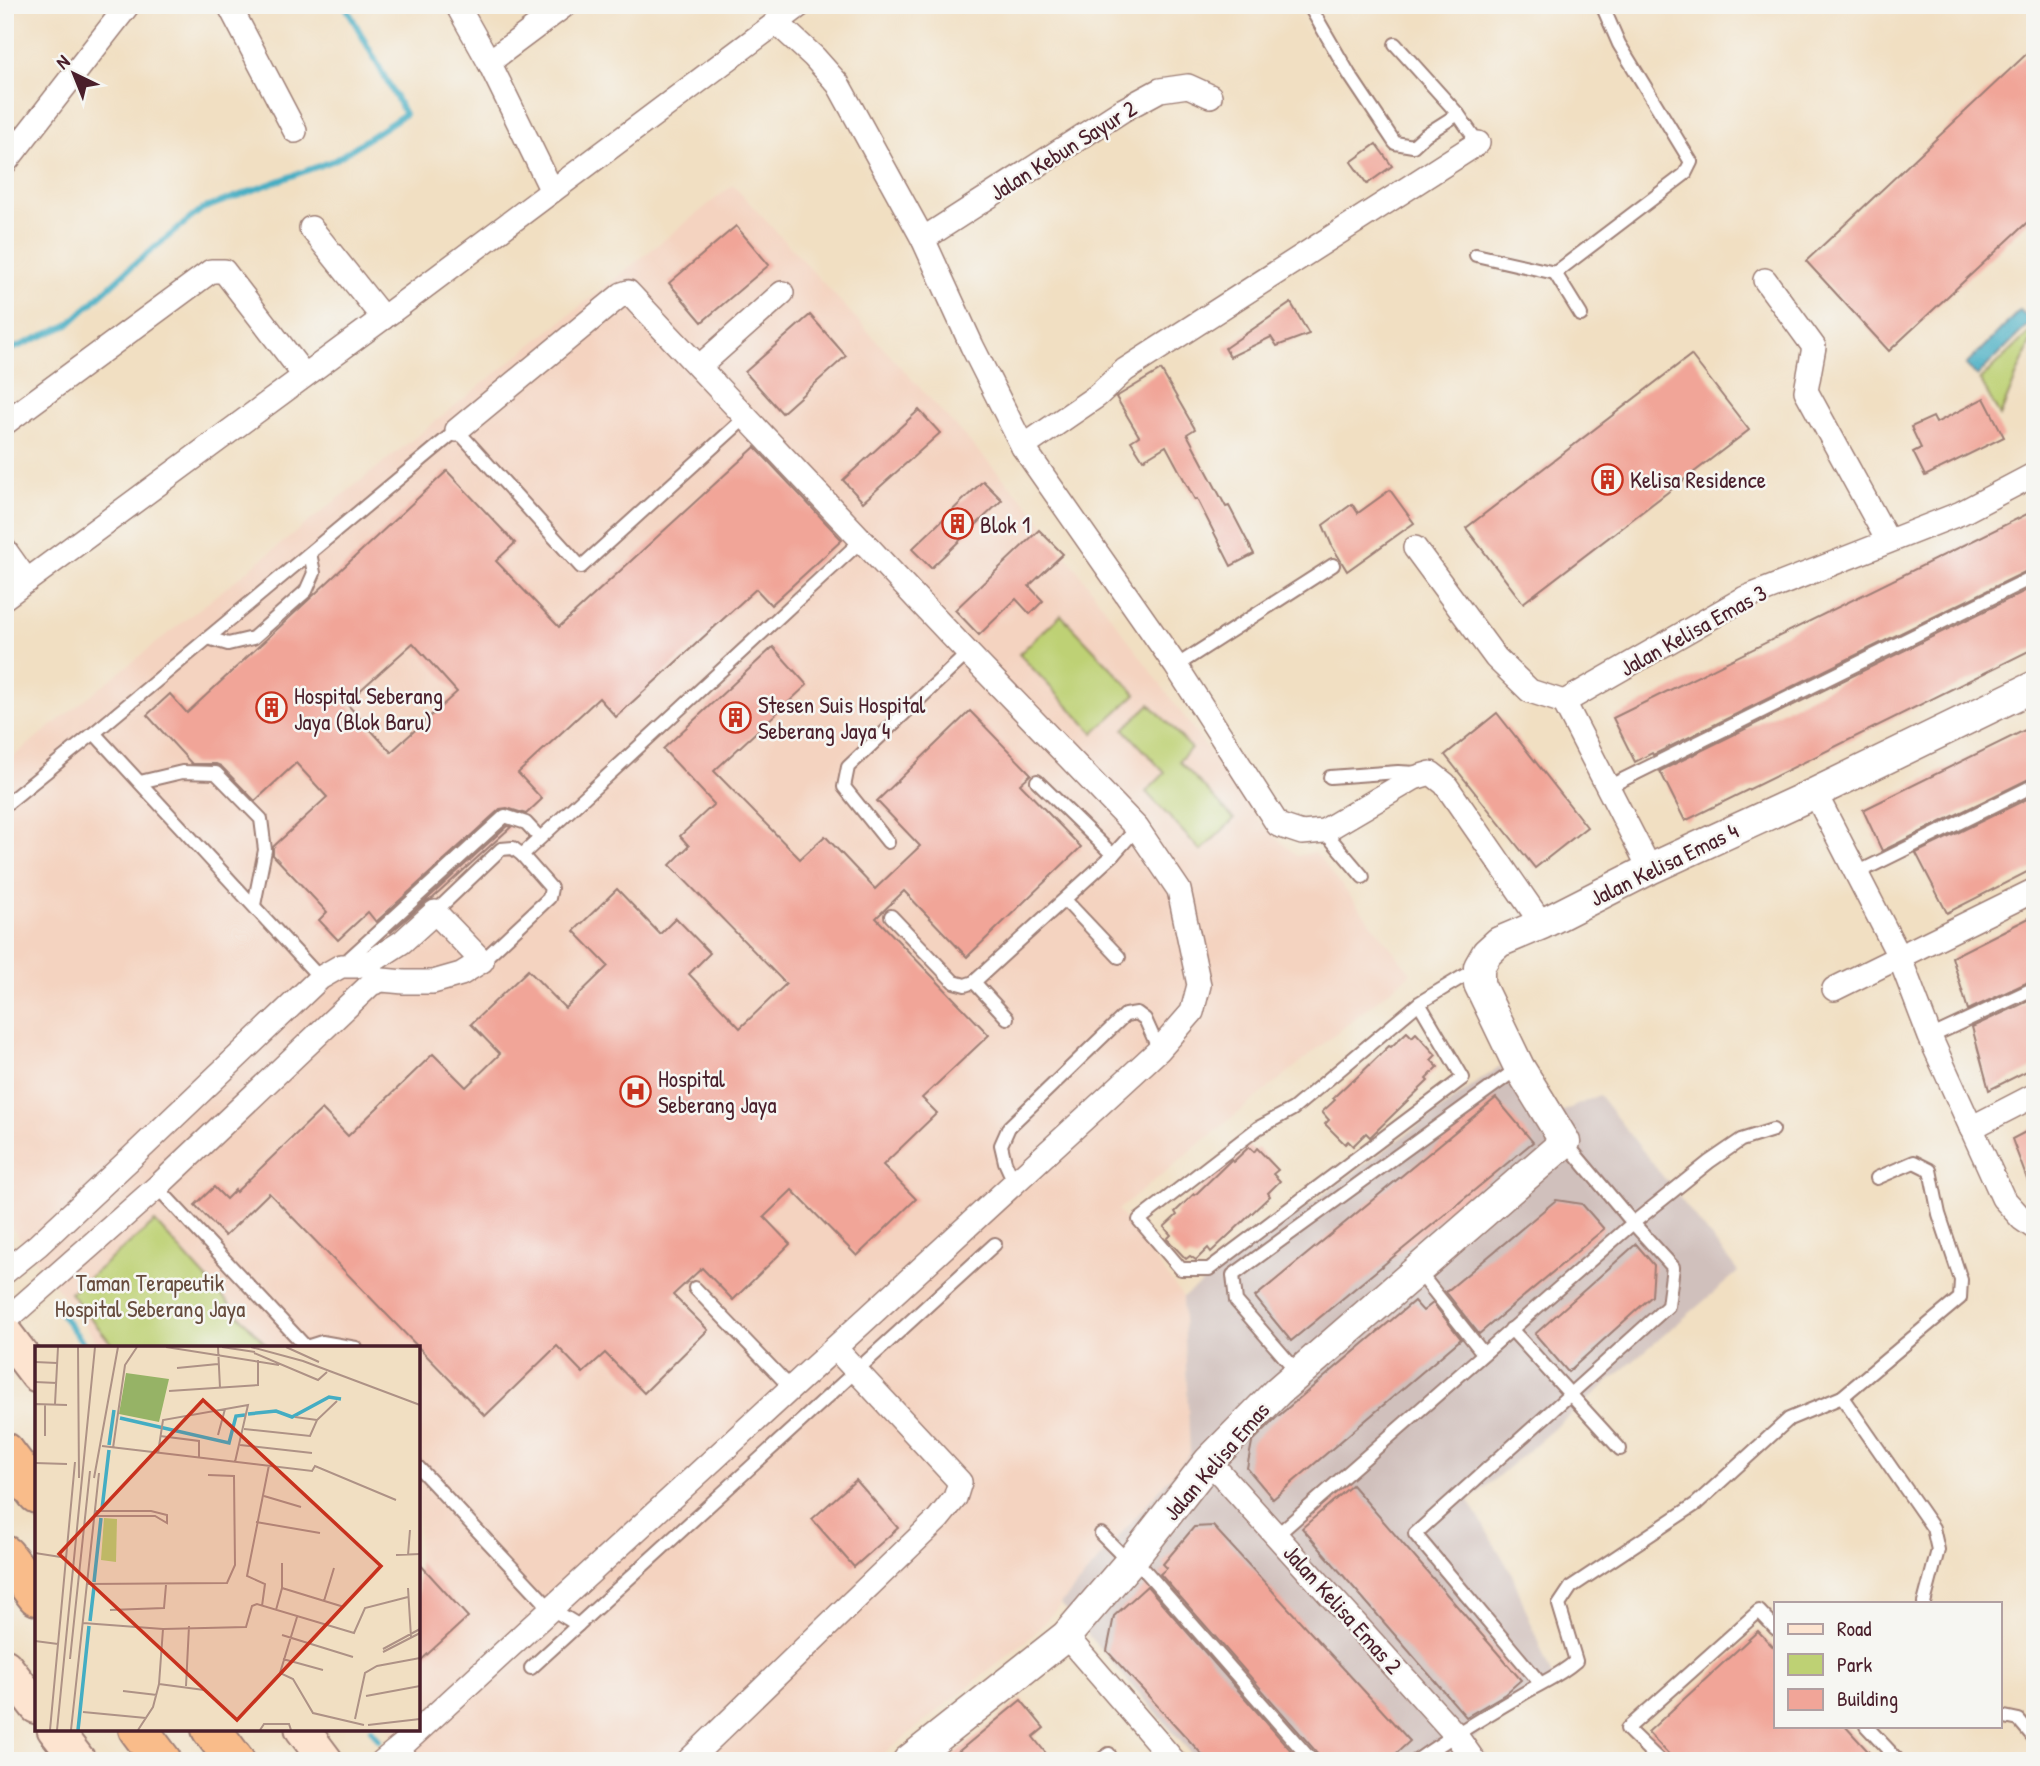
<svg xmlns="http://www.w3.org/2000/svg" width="2040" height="1766" viewBox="0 0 2040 1766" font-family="'Patrick Hand',sans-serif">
<rect width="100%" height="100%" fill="#f6f6f2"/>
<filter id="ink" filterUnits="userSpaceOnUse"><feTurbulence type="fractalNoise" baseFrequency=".0143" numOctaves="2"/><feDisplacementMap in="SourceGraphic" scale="14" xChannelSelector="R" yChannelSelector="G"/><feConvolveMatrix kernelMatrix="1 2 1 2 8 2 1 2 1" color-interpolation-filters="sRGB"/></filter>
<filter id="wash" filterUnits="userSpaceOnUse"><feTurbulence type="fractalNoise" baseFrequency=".00686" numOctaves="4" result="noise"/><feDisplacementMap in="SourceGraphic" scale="28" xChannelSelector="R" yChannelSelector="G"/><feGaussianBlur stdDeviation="1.57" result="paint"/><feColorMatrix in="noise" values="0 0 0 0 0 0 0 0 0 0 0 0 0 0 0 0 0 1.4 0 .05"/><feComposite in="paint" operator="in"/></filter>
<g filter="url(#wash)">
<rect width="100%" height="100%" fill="#f1dfc2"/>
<!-- built -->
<path fill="#f4d3c0" d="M733 185 1037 515 1264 826 1297 856 1315 852 1411 973 1118 1210 1183 1297 1190 1454 1061 1604 1033 1635 875 1761H411L388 1729H418V1348H102L5 1219V763Z"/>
<!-- industrial -->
<path fill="#d0c0bc" d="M1500 1066 1538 1123 1599 1095 1738 1272 1469 1501 1512 1574 1555 1685 1473 1739 1491 1761H1198L1061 1604 1190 1454 1183 1297Z"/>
<!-- green -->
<g fill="#bed174" stroke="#847850" stroke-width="2">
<path d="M2035 327V331L2000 416 1980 380Z"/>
<path d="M1061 615 1136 694 1094 733 1019 654Z"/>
<path d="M1150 704 1191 748 1179 761 1234 819 1201 851 1146 792 1165 773 1124 729Z"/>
<path d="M155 1222 269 1348H115L70 1293Z"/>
</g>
<!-- water -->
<path fill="#44adc3" stroke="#476677" stroke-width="2" d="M2020 310 2032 321 1977 376 1966 365Z"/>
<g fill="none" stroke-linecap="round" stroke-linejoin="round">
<!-- stream -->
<g stroke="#44adc3" stroke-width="6">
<path d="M5 352 68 325 131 267 202 209 335 160 405 114 345 5"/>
<path d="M5 1238 7 1240"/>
<path d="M55 1306 87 1348"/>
<path d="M371 1729 379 1740"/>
</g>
</g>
<g id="blocks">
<!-- building -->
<g fill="#f1a598" fill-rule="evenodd">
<path d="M2035 46V215L1889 351 1806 261Z"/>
<path d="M1376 144 1392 166 1367 184 1351 162Z"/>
<path d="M736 226 769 265 702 322 669 283Z"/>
<path d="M1291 303 1309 334 1277 346 1271 337 1230 357 1225 348Z"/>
<path d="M810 315 846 356 782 413 745 372Z"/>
<path d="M1691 355 1749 430 1523 603 1466 528Z"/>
<path d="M1161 370 1195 429 1187 434 1226 507 1229 506 1254 554 1231 566 1197 499 1195 500 1166 446 1143 460 1131 441 1139 436 1116 397Z"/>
<path d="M1984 398 2004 437 1925 476 1913 452 1921 448 1911 427 1933 417 1936 423Z"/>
<path d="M919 410 940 433 863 502 843 480Z"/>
<path d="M755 447 842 540 771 605 756 589 616 717 599 698 518 773 542 799 526 814 507 808 500 809 376 922 368 912 338 940 319 920 327 912 273 855V847L327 797 296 763 255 801 221 766 216 764H192L147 715 170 694 187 713 447 471 515 543 496 561 559 627ZM413 643 457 692 391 752 346 703Z"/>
<path d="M983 481 1002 500 931 568 912 549Z"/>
<path d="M1390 490 1414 523 1347 571 1332 546 1323 525 1352 504 1358 513Z"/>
<path d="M2035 510V567L1653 755 1652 753 1635 762 1613 718Z"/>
<path d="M1039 530 1063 554 1029 586 1043 601 1030 614 1016 599 979 635 955 610Z"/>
<path d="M2035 586V648L1685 821 1660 771Z"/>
<path d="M773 647 807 685 714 771 800 859 825 836 875 889 920 846 877 801 970 711 1031 774 1020 784 1081 847 967 957 904 891 876 918 989 1035 922 1098 937 1113 883 1165 916 1199 857 1256 792 1190 764 1217 790 1244 733 1300 702 1268 673 1295 708 1330 644 1393 605 1353 583 1373 557 1346 485 1416 269 1193 225 1236 195 1205 214 1187 226 1199 235 1190 236 1192 322 1109 348 1136 433 1054 466 1087 500 1054 471 1024 528 970 565 1008 608 966 574 931 617 889 660 934 676 918 710 953 689 974 740 1028 786 984 670 865 689 846 680 836 714 804 663 749Z"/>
<path d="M1497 713 1587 827 1535 868 1445 755Z"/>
<path d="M2035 725V776L1882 851 1863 810Z"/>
<path d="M2035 795V868L1947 913 1916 853Z"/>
<path d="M507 826 511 827 433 898 426 902 390 933Z"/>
<path d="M2035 915V979L1968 1010 1952 957Z"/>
<path d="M2035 998V1067L1989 1090 1972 1027Z"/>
<path d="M1407 1032 1412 1037 1416 1033 1436 1055 1431 1060 1438 1067 1426 1079 1428 1081 1370 1137 1366 1133 1353 1146 1348 1141 1345 1144 1325 1124 1329 1120 1322 1112 1335 1100 1333 1098 1352 1080 1353 1081 1389 1046 1391 1047Z"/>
<path d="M1496 1098 1533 1142 1291 1341 1255 1297Z"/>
<path d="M2035 1127V1194L2033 1195 2012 1139Z"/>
<path d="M1249 1147 1254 1152 1257 1148 1278 1170 1273 1174 1280 1181 1268 1193 1270 1196 1211 1252 1208 1248 1196 1260 1190 1256 1186 1259 1167 1239 1171 1235 1164 1227 1177 1215 1175 1212 1194 1194 1195 1195 1231 1160 1233 1162Z"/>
<path d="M1556 1200 1582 1204 1604 1229 1479 1334 1446 1292Z"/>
<path d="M1636 1244 1654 1265 1652 1296 1568 1372 1535 1334Z"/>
<path d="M1414 1301 1423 1311 1433 1303 1461 1339 1273 1499 1247 1468 1252 1442 1276 1418Z"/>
<path d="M856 1480 898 1528 854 1567 812 1519Z"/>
<path d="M1352 1485 1521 1680 1505 1694 1466 1717 1302 1528Z"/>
<path d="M1213 1526 1410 1741 1388 1761H1321L1319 1755 1160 1574 1167 1568 1163 1564 1194 1527Z"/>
<path d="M418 1562 468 1617 418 1663Z"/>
<path d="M1147 1586 1300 1761H1208L1107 1651 1114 1616Z"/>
<path d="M1758 1631 1776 1650V1726H1845L1877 1761H1675L1648 1732Z"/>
<path d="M1021 1700 1044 1728 1033 1737 1052 1761H947Z"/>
</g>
</g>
</g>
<g filter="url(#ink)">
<use href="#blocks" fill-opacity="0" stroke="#9e7f76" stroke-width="2"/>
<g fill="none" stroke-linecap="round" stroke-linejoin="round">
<defs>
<g id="service">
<path d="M1309 5 1349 74 1395 143 1413 146 1425 135 1458 114"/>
<path d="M1395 44 1458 114 1478 143"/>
<path d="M1476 255 1555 273 1685 174 1691 162 1619 44 1602 5"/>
<path d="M1555 273 1581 315"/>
<path d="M208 638 228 644 253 638 306 591 314 573 310 553"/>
<path d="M1176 666 1333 565"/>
<path d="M94 733 320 978"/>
<path d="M1330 777 1398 772 1417 773"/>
<path d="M1037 781 1113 855"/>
<path d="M140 782 182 772 216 773 261 819 265 850 254 905"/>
<path d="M1608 787 2035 576"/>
<path d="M5 805 94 733 457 430 581 567 746 417"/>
<path d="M1324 831 1363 877"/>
<path d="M888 842 844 787 848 767 968 653"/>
<path d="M522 855 862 540"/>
<path d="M1857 873 2035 785"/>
<path d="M1065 900 1119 957"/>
<path d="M435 912 501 849 513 848 522 855 551 888 549 898 482 961"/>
<path d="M891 916 954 982 965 985 974 982 1113 855 1137 828"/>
<path d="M342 965 505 816 526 823 540 838"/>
<path d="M974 982 1007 1018"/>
<path d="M1419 1003 1463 1078 1209 1269H1181L1139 1220 1258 1128 1293 1109 1419 1003 1477 968"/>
<path d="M1930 1037 2035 988"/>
<path d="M1014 1182 1005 1162 1001 1145 1009 1127 1125 1015 1137 1013 1145 1019 1159 1050"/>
<path d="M157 1187 307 1348"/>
<path d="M1418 1271 1483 1353"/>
<path d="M695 1288 791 1388"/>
<path d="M1511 1329 1620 1449"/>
<path d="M306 1347 322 1342 356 1348"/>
<path d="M1299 1374 1236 1301 1233 1275 1518 1068"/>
<path d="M1842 1397 1933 1528 1938 1550 1924 1603"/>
<path d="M418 1467 550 1608 578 1625 995 1244"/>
<path d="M1101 1534 1129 1562"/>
<path d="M1277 1535 1633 1223 1709 1162 1741 1140 1773 1130"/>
<path d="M1134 1558 1312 1761"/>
<path d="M531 1668 578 1625"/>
<path d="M1540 1683 1415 1534 1668 1306 1673 1267 1633 1223 1565 1142"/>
<path d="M2000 1716 2019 1720 2035 1739"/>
<path d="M1866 1726 1897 1759 1895 1761"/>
<path d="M1099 1761 1109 1754"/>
<path d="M1416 1761C1450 1737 1485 1716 1521 1695 1541 1683 1559 1676 1576 1661L1559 1605 1571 1587 1696 1504 1789 1419 1842 1397 1960 1298 1961 1280 1939 1214 1930 1170 1914 1162 1877 1178"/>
<path d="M1660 1761 1627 1729 1759 1611 1776 1629"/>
</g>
<g id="minor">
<path d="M229 5 295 131"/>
<path d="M457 5 489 62 552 191"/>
<path d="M776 22 814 57 838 84 923 239 972 346 1023 447 1176 666 1278 825 1302 833 1324 831 1414 778 1431 773 1445 784 1542 924"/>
<path d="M489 62 565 5"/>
<path d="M5 163 128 5"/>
<path d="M311 228 383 318"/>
<path d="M923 239 1123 110 1160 90 1188 86 1210 96"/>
<path d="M1765 280 1814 347 1806 391 1888 541"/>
<path d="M699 367 782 293"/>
<path d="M5 423 211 271H224L304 375"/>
<path d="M1023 447 1097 396 1125 370 1478 143"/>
<path d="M1415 548 1496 658 1530 691 1564 702"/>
<path d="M5 550 27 581"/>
<path d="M5 597 383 318 800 5"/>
<path d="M1564 702 1745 598 1961 513 2035 474"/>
<path d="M1564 702 1650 869"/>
<path d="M1815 793 1899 956 1930 1037 2003 1198 2022 1219 2035 1228"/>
<path d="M1834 989 2035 890"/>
<path d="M1971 1128 2035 1095"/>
<path d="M5 1272 38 1245 130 1159 320 978 341 966H357L374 960 402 942 435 912 482 961 461 974 433 982H404L382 980 371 984 157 1187 5 1321"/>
<path d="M1209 1461 1455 1734 1474 1761"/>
<path d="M1066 1636 1174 1761"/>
<path d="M383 1761 405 1743 1159 1050 1192 1012 1199 985 1179 890 1137 828 968 653 628 292 622 294 457 430"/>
<path d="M688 1761 938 1519 955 1498 960 1482 835 1348"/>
</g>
<path id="tertiary" d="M908 1761 1066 1636 1134 1557 1209 1461 1278 1391 1565 1142 1519 1067 1479 984V967L1487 953 1499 942 1542 924 1650 869 1815 793 2035 686"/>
<g id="secondary">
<path d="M5 1333 37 1375"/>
<path d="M5 1666 37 1707"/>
<path d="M54 1729 79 1761"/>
<path d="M302 1729 326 1761"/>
</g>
<g id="motorway">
<path d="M5 1452 37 1494"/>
<path d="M5 1555 37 1596"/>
<path d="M138 1729 162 1761"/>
<path d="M211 1729 235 1761"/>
</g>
</defs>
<!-- service casing -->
<use href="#service" stroke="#9e7f76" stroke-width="16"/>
<!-- minor casing -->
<use href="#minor" stroke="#9e7f76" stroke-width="26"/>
<!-- tertiary casing -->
<use href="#tertiary" stroke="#9e7f76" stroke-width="33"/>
<!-- secondary casing -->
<use href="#secondary" stroke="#9e7f76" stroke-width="37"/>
<!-- motorway casing -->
<use href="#motorway" stroke="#9e7f76" stroke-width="42"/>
<!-- service -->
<use href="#service" stroke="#fff" stroke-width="12"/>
<!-- minor -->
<use href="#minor" stroke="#fff" stroke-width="23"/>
<!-- tertiary -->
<use href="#tertiary" stroke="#fff" stroke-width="30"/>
<!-- secondary -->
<use href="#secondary" stroke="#fde4d0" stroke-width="33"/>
<!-- motorway -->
<use href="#motorway" stroke="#f9bc8a" stroke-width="38"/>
</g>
</g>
<!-- icons -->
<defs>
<symbol id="building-ring" viewBox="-11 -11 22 22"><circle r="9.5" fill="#f6f6f2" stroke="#c8321e" stroke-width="1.5"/><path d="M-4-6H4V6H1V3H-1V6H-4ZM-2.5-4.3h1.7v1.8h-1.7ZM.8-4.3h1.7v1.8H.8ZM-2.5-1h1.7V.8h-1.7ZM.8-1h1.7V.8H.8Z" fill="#c8321e"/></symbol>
<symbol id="hospital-ring" viewBox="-11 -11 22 22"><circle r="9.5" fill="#f6f6f2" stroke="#c8321e" stroke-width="1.5"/><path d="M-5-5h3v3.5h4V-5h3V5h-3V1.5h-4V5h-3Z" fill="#c8321e"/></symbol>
</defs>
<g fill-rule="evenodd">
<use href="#building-ring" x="1590" y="462" width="35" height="35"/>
<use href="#building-ring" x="940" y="506" width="35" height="35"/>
<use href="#building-ring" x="254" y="690" width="35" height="35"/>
<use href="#building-ring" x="718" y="700" width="35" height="35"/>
<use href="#hospital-ring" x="618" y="1074" width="35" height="35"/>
</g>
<g text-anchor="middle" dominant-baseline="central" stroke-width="5" stroke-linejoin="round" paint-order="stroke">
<!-- street labels -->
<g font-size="23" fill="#4a1f2b" stroke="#f6f6f2">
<text transform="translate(1063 150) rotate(-32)">Jalan Kebun Sayur 2</text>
<text transform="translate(1693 630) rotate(-29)">Jalan Kelisa Emas 3</text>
<text transform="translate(1664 864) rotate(-26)">Jalan Kelisa Emas 4</text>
<text transform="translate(1216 1461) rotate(-49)">Jalan Kelisa Emas</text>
<text transform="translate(1343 1609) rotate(48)">Jalan Kelisa Emas 2</text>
</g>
<!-- poi labels -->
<g font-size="23" fill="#4a1f2b" stroke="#f6f6f2" text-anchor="start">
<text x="1630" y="479">Kelisa Residence</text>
<text x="980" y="524">Blok 1</text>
<text x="294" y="695">Hospital Seberang<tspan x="294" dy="26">Jaya (Blok Baru)</tspan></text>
<text x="758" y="704">Stesen Suis Hospital<tspan x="758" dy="26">Seberang Jaya 4</tspan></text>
<text x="658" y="1078">Hospital<tspan x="658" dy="26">Seberang Jaya</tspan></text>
</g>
<!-- park labels -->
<g font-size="23" fill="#674c3d" stroke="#f6f6f2">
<text x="150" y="1282">Taman Terapeutik<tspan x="150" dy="26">Hospital Seberang Jaya</tspan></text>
</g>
</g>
<!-- overview -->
<g transform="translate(35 1346)">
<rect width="385" height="385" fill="#f1dfc2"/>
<path d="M69 172 82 173 81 216 66 214Z" fill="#bed174"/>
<path d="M91 27 134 33 124 76 84 68Z" fill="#96b366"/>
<path fill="none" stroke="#44adc3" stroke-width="3.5" d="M213 68 241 65 257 71 294 51 306 53M85 72 194 97 201 70 210 69M74 99 79 64M67 163 74 104M59 236 66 172M55 275 59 241M43 384 54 280"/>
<path fill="none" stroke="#ae9286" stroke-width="2" d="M43 1 44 132M131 1 244 19M183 1 185 42M187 1 220 6M216 1 268 15 385 59M251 1 284 16M219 7 283 34 292 26M0 16 22 17M142 22 183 18M0 36 22 37M134 45 223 39V14M0 58 32 59M20 58 23 1M260 71 282 74M0 81V58M209 83 275 90 282 74 302 55M183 89 190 63M10 90V58M125 90 164 95V111M205 99 277 107M67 100 277 125 280 120 361 154M78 102 90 19 102 1M123 107 128 74 213 59 200 116M0 117 32 118M59 132 83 1M229 150 266 161M60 170H120L132 177V169L116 165H60M221 176 285 187M0 207 32 212M361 209 385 208M373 209 375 184M52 238 192 237 200 219 199 130 173 129M247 242 309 261M373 242 376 291M289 255 299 222M227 260 230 238 212 230 234 119M75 264 129 262 131 239M241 264 247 242V217M262 271 245 327 258 333 278 367 329 379M48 277 128 283 211 281 217 260 222 258 319 287 330 262 373 251M247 289 318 311M0 295 23 298M348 303 385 283M348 306 385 287M35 313 55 125M248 313 288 324M124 338 169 344M151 340 154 280M88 345 122 349M331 350 385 340M48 366 111 372M320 373 330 327 342 320 385 312M333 379 385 373M15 384 40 116M22 384 60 1M36 384 64 127M103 384 118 361 124 338 128 283M225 384 229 378H254L256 384"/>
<path fill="#c8321e" fill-opacity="0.15" stroke="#c8321e" stroke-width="3.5" d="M168 54 346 220 202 374 24 208Z"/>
<rect width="385" height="385" fill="none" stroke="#4a1f2b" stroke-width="3.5"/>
</g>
<!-- margin -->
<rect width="2040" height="1766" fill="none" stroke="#f6f6f2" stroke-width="28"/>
<!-- legend -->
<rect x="1774" y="1602" width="228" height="126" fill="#f6f6f2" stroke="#b1a0a2" stroke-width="2"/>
<rect x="1788" y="1624" width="35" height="10" fill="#fde4d0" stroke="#b1a0a2" stroke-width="2"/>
<text x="1837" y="1636" font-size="21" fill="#4a1f2b">Road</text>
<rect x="1788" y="1654" width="35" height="21" fill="#bed174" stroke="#b1a0a2" stroke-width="2"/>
<text x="1837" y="1672" font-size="21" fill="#4a1f2b">Park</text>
<rect x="1788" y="1689" width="35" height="21" fill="#f1a598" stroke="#b1a0a2" stroke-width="2"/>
<text x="1837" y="1706" font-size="21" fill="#4a1f2b">Building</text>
<!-- north arrow -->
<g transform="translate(74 74) rotate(317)" stroke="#f6f6f2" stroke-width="5" paint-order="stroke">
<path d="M0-5L12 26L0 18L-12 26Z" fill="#4a1f2b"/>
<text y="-10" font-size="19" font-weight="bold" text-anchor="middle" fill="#4a1f2b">N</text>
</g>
</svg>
